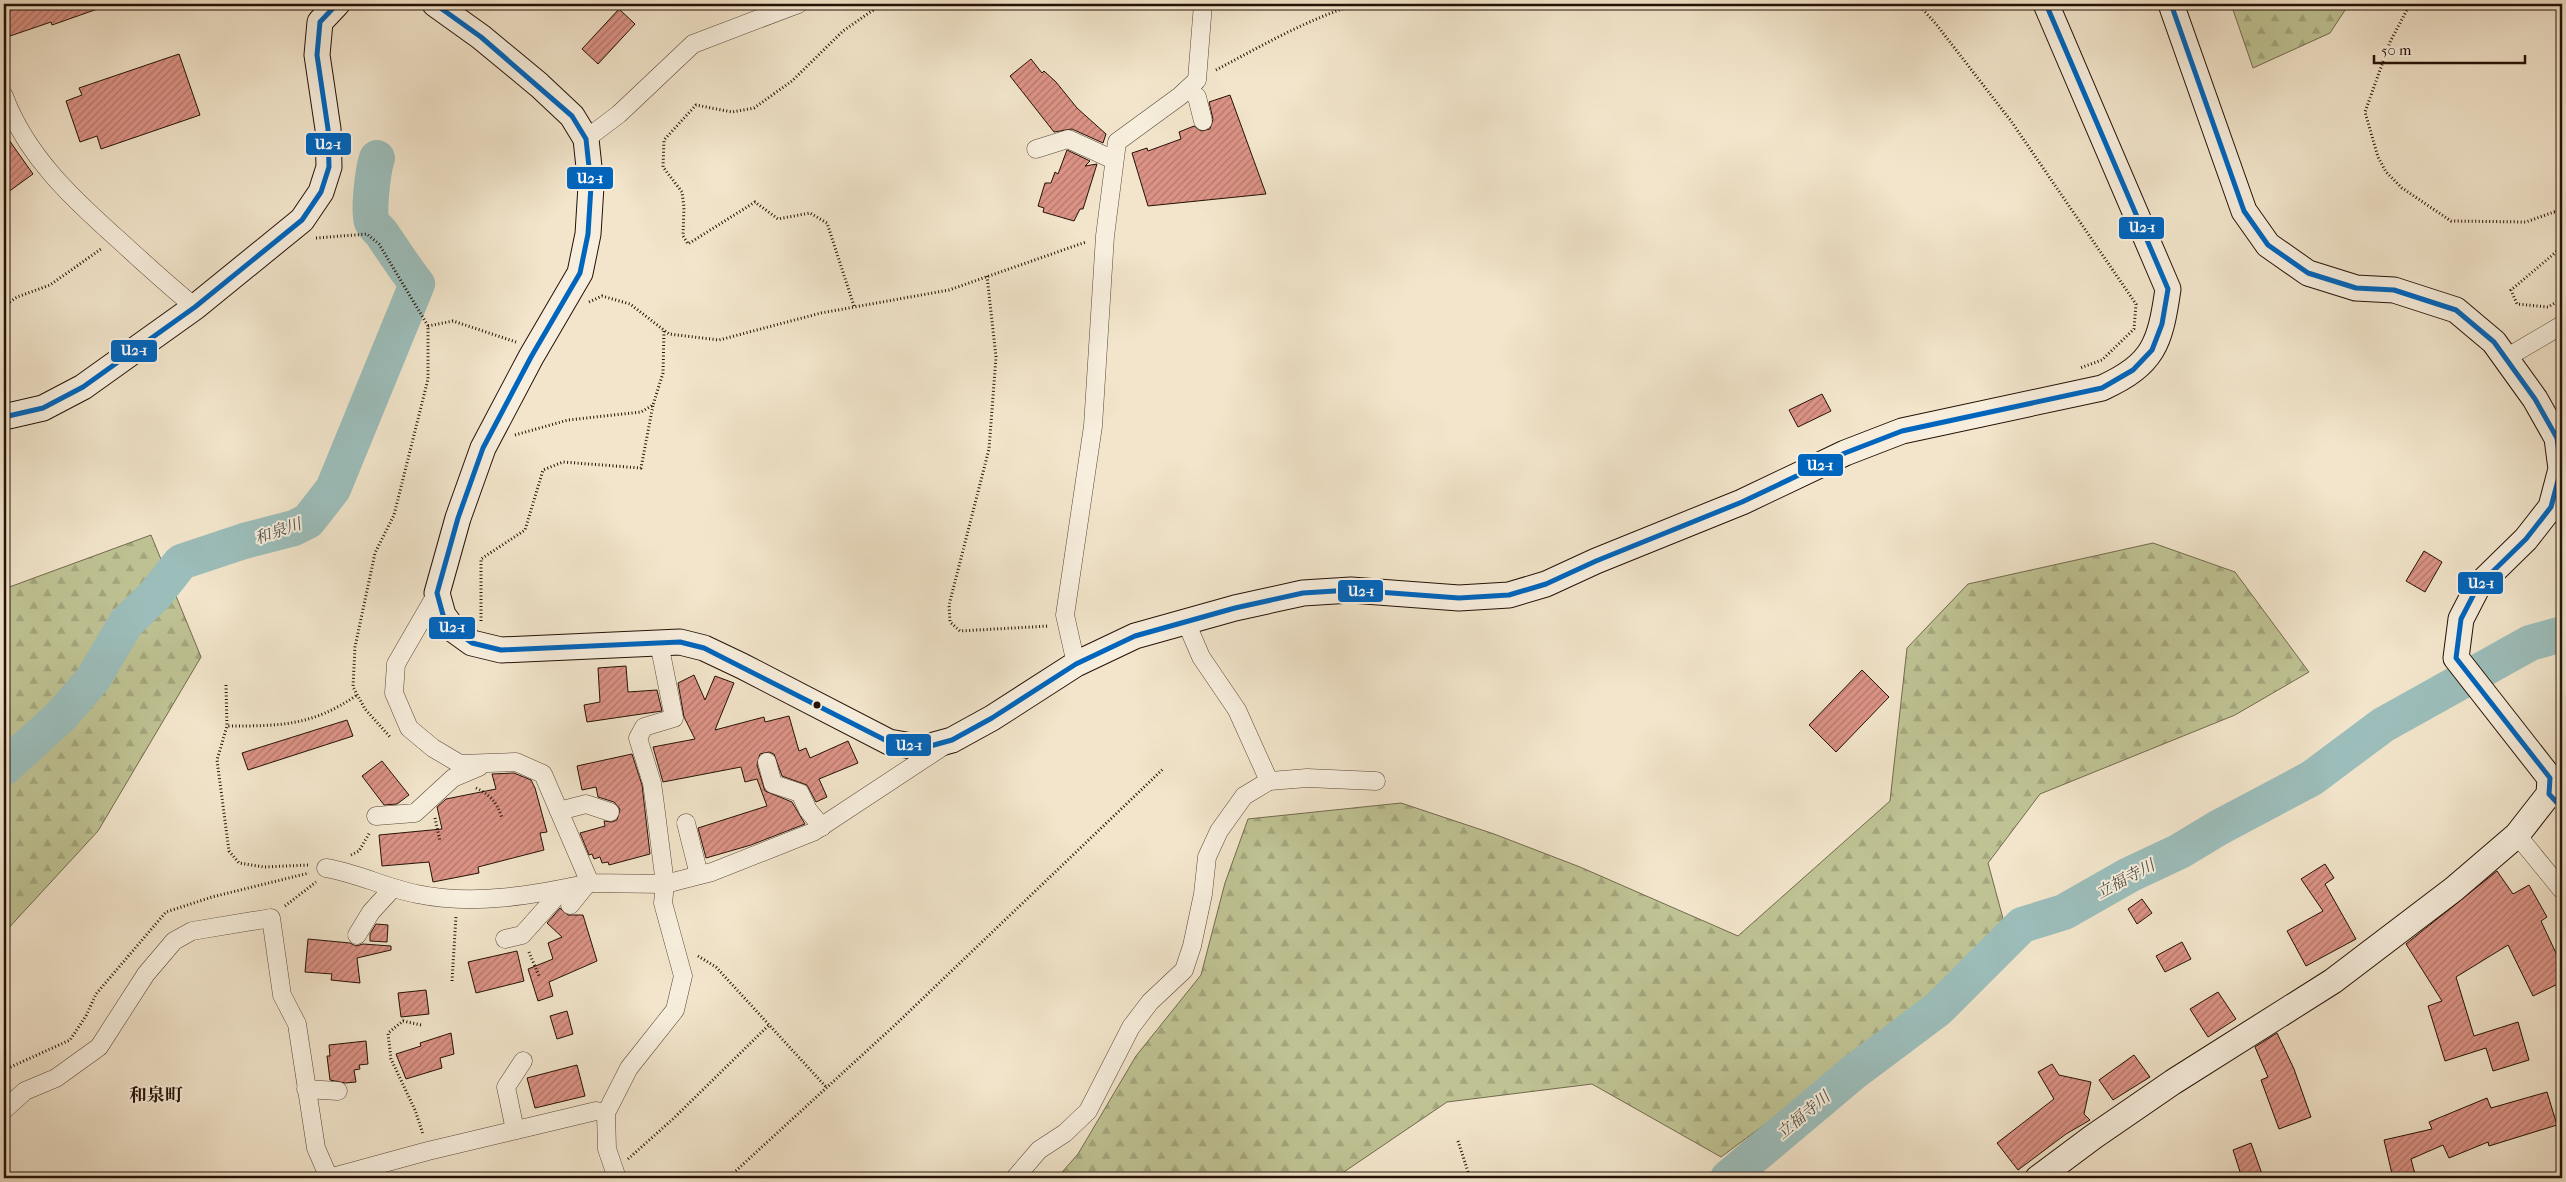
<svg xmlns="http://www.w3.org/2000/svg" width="2566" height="1182" viewBox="0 0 2566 1182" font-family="'IM FELL French Canon','Noto Serif JP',serif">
<defs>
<pattern id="forest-firs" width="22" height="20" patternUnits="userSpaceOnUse" patternTransform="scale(1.25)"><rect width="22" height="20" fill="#bfc394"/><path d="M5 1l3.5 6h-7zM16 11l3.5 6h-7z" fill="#a4a67e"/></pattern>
<pattern id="building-hatch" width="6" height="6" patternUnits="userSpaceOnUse" patternTransform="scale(1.25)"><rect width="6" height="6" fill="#dc9386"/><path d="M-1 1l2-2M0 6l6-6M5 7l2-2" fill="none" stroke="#b2776c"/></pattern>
</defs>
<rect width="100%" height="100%" fill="#f2e5cb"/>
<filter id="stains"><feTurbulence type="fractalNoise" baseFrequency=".004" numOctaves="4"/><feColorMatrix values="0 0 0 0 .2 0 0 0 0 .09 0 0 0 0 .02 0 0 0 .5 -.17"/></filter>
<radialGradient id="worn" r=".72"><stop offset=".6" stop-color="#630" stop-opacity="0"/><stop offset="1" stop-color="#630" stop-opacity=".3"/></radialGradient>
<!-- forest -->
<g fill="url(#forest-firs)" stroke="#726a4d">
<path d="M2231 4H2349L2330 33 2253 68Z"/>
<path d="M151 535 201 657 98 831 4 933V589Z"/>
<path d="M2153 543 2235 572 2309 672 2235 715 2040 794 1988 863 2008 937 1926 1007 1889 1032 1721 1157 1592 1084 1447 1102 1335 1178H1057L1078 1154 1136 1056 1201 975 1225 883 1248 819 1401 803 1494 834 1580 867 1738 936 1890 801 1907 648 1968 584Z"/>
</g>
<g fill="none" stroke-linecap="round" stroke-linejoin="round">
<!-- river -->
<g stroke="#9cbebb" stroke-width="36">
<path d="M4 768 61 716 93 679 126 623 155 595 181 562 244 541 294 528 308 521 333 489 417 284C405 269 395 253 384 237 381 231 375 228 372 222 368 211 373 170 377 158"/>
<path d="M1728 1178 1854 1072 1938 1009 2022 925 2064 912 2129 875 2180 851 2218 828 2312 778 2383 725 2530 643 2562 634"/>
</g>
</g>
<!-- building -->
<g fill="url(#building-hatch)" stroke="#251106">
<path d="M4 4H106V6L52 25 51 22 10 36 4 18Z"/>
<path d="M619 9 635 24 598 64 582 49Z"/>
<path d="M179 54 200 115 101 149 97 136 80 142 66 101 82 95 79 88Z"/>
<path d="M1031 59 1042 73 1044 71 1056 82 1077 108 1106 134 1103 143 1072 129 1054 132 1010 76Z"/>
<path d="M1230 95 1266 194 1148 206 1132 153 1147 148 1148 151 1181 139 1179 132 1194 126 1201 131 1210 129 1213 119 1209 102Z"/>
<path d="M4 133 33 174 4 195Z"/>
<path d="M1067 150 1090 161 1085 166 1097 164 1083 209H1080L1074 221 1043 212 1044 208 1038 206 1045 183H1051L1055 172 1058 174Z"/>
<path d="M1822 394 1831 411 1798 427 1789 410Z"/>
<path d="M2424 551 2442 562 2425 592 2406 581Z"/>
<path d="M626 666 628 692 657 690 662 711 587 722 584 705 600 702 598 668Z"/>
<path d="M1862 670 1889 697 1836 752 1809 725Z"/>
<path d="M694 675 705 700 715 676 734 683 715 730 764 717 765 722 789 716 799 751 806 748 810 758 848 741 858 763 819 779 827 797 816 802 807 785 782 776 774 754 769 752 760 754 757 765 765 791 792 802 805 824 751 845 706 858 698 828 767 806 757 779 745 782 741 767 663 782 653 747 695 739 684 717 678 683Z"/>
<path d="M347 720 353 736 248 770 242 753Z"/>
<path d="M632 754 642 785 650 854 609 865 608 862 602 863 600 857 594 859 592 854 589 855 580 833 605 826 604 821 612 822 617 820 620 809 614 802 598 797 596 787 582 790 577 766Z"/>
<path d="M382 761 409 795 397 804 384 805 362 776Z"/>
<path d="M514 773 531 780 535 788 547 832 540 833 544 850 478 867 479 873 433 882 429 862 382 866 379 835 442 829 437 807 446 799 496 789 492 774Z"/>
<path d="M2325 864 2334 878 2325 884 2356 939 2306 966 2287 931 2323 911 2301 879Z"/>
<path d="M2497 871 2513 894 2529 885 2547 917 2541 921 2562 966V982L2533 996 2508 945 2456 977 2474 1036 2518 1022 2529 1060 2493 1071 2486 1048 2445 1061 2428 1006 2442 1001 2406 944Z"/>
<path d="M2142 899 2152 913 2137 924 2128 909Z"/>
<path d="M560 908 568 915H583L597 961 549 982 553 996 538 1001 528 969 553 959 548 943 562 937 547 923Z"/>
<path d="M376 924 388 925 387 942 370 941V934Z"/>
<path d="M308 939 350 943 356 946 363 944 391 946V950L357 958 360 983 331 980 332 974 305 972Z"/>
<path d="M2182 942 2191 959 2165 972 2156 956Z"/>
<path d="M517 951 524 981 476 993 468 962Z"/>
<path d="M426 990 429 1014 401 1017 398 993Z"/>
<path d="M2218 992 2236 1019 2208 1037 2190 1009Z"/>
<path d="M567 1011 573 1034 557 1039 550 1016Z"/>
<path d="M451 1033 454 1054 440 1058 442 1068 406 1079 396 1054 421 1046 420 1043Z"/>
<path d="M2277 1033 2294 1069 2311 1117 2279 1129 2261 1080 2268 1077 2255 1047Z"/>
<path d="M366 1041 368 1064 359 1065 360 1069 354 1070 356 1082 345 1083 330 1080 327 1056H330L329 1045Z"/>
<path d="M2134 1055 2150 1077 2113 1100 2099 1080Z"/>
<path d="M2052 1064 2059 1075 2091 1082 2084 1114 2090 1120 2066 1134 2018 1170 1997 1143 2054 1099 2038 1072Z"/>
<path d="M577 1065 585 1096 535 1108 527 1078Z"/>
<path d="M2547 1092 2557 1125 2489 1146 2488 1142 2449 1158 2443 1145 2411 1159 2416 1178H2393L2384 1140 2432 1129 2429 1122 2487 1098 2491 1108Z"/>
<path d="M2251 1143 2262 1174 2242 1178 2233 1150Z"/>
</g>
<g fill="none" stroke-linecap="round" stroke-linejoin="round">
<defs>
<g id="street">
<path d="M1188 89 1197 97 1203 121"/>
<path d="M4 96C26 156 74 200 120 241 145 264 169 286 195 307"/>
<path d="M586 139 619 114 693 44 798 4"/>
<path d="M1036 149 1068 139 1114 160"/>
<path d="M2506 358 2562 325"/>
<path d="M437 593 396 664 394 693 409 728 433 748 460 764 516 762 543 774 590 883 665 884 712 872 813 832 942 747"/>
<path d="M1076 664 1065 615 1093 426 1105 236 1117 142 1180 96 1197 80 1203 4"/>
<path d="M767 762 773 784 800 793 808 810 822 827"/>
<path d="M1269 781 1307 778 1376 781"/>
<path d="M559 811 586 804 610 812"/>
<path d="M376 816 415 813 453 778 479 767"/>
<path d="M686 823 699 875"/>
<path d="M2517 835 2562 890"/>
<path d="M326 868C357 873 386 888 417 894 474 906 534 895 590 883"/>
<path d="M570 905 587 884"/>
<path d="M357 935 371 912 393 888"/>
<path d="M505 939 522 935 563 889"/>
<path d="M306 1089 338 1091"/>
<path d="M4 1110 25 1091 56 1078 99 1047 146 974 174 941 192 931 271 918 282 995 297 1024 316 1148 329 1178 428 1151 596 1111 606 1113"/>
<path d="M515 1130 506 1087 523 1061"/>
<path d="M617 1178 607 1149 606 1113 629 1068 675 1010 683 976 663 903 665 884 655 805 652 783 638 738 644 727 674 718 659 643"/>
<path d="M1015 1178 1039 1150 1065 1133 1088 1111 1131 1027 1150 1002 1184 970 1192 946 1203 894 1207 857 1219 831 1244 796 1269 781 1237 710 1201 657 1186 622"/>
</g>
<g id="secondary">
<path d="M435 4 481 37 539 85 572 116 586 139 591 186 588 234 580 273 531 357 483 448 458 518 437 593 443 615 454 630 472 643 501 650 680 642 704 648 742 666 889 742 923 748 952 740 992 718 1076 664 1135 636 1235 608 1303 593 1351 590 1459 598 1509 595 1546 584 1596 561 1742 502 1845 453 1902 431 2102 388C2154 364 2160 344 2168 289L2046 4"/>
<path d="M4 417 43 408 83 387 195 307 302 220 321 192 329 167 328 129 317 55 320 22 337 4"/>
<path d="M2038 1178 2093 1137 2173 1082 2333 981 2454 889 2517 835 2549 794 2550 778 2456 658 2461 619 2478 586 2526 539 2551 507 2561 469 2557 438 2535 399 2494 342 2456 310 2394 290 2356 288 2308 273 2268 245 2244 211 2171 4"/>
</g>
</defs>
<!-- street casing -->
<use href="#street" stroke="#584637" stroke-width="19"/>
<!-- secondary casing -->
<use href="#secondary" stroke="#251106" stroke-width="27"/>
<!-- path -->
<g stroke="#251106" stroke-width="3" stroke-dasharray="1 2.5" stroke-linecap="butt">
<path d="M1918 4 1936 24 2011 121 2136 304 2134 329 2102 360 2080 368"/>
<path d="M2410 4 2390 42 2365 112 2378 157 2386 172 2402 188 2451 221 2526 222 2554 212 2562 214"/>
<path d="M1216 70C1261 46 1308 19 1357 4"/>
<path d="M316 238 367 234 379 244 428 326V379L394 515 375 553 355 647 353 687 365 709 391 738"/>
<path d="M2562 247 2511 290 2517 304 2548 307 2562 299"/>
<path d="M987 276 996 357 989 449 949 605 950 622 960 631 1049 626"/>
<path d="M589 302 602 296 630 304 669 334 719 340 821 313 949 290 1086 242"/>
<path d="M4 306 17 297 50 285 101 249"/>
<path d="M854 306 827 223 810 213 778 219 755 202 688 244 683 236 684 207 682 192 663 167 664 140 696 105 732 112 754 108 792 81 843 31 882 4"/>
<path d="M428 326 453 321 516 342"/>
<path d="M515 435 568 420 641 412 653 405 663 373 664 331"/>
<path d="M481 621V559L525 530 543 470 563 462 641 468 653 405"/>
<path d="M226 685 227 726"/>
<path d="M476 788C491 795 497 803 502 818"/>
<path d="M435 818 440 841"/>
<path d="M351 855 359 851 370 832"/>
<path d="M308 865 264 867 239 863 229 851 217 760 227 726C281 726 312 726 357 695"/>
<path d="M285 906 316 882"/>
<path d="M529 952 539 976"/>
<path d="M698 956 716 967 827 1088"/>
<path d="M452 981 456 916"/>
<path d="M421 1025 403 1021 388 1033 391 1059 415 1110 423 1134"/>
<path d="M4 1070 70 1040 86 1016 96 994 166 912 212 897 309 873"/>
<path d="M1458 1141 1470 1178"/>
<path d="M628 1159 674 1118 769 1025"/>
<path d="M728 1178 895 1025 1163 769"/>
</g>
<!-- street -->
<use href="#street" stroke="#f7eedd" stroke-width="18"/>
<!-- secondary -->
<use href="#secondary" stroke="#f7eedd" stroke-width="25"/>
<defs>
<g id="bus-1">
<path d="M435 4 481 37 572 116 586 139 591 186 588 234 580 273 531 357 483 448 458 518 437 593 443 615 454 630 472 643 501 650 680 642 704 648 889 742 923 748 952 740 992 718 1076 664 1135 636 1235 608 1303 593 1351 590 1459 598 1509 595 1546 584 1596 561 1742 502 1845 453 1902 431 2102 388 2133 370 2152 350 2162 324 2168 289 2046 4"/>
<path d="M2171 4 2244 211 2268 245 2308 273 2356 288 2394 290 2456 310 2494 342 2535 399 2557 438 2561 469 2551 507 2526 539 2478 586 2461 619 2456 658 2550 778 2549 794 2562 808"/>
<path d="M4 417 43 408 83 387 195 307 302 220 321 192 329 167 328 129 317 55 320 22 337 4"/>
</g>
</defs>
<!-- bus-1 casing -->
<use href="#bus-1" stroke="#f7eedd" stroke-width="9"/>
<!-- bus-1 -->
<use href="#bus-1" stroke="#0065bd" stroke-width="5"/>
</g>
<!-- markers -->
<circle fill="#251106" stroke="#f7eedd" stroke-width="2" cx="817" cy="705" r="4.5"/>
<g text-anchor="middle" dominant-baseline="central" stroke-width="4" stroke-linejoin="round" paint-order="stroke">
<!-- water labels -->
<g font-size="16" font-style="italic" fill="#4f4e45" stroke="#f7eedd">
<text transform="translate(278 531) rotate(-19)">和泉川</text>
<text transform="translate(2125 879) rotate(-28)">立福寺川</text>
<text transform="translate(1803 1115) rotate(-40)">立福寺川</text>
</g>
<!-- quarter labels -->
<g font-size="18" font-weight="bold" fill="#251106" stroke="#f7eedd">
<text x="156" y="1095">和泉町</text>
</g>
</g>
<g stroke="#f7eedd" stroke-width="2">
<rect x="305" y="132" width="47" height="24" rx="5" fill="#0065bd"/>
<rect x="566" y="166" width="48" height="24" rx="5" fill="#0065bd"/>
<rect x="2118" y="216" width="47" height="24" rx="5" fill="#0065bd"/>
<rect x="110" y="339" width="48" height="24" rx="5" fill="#0065bd"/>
<rect x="1797" y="453" width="47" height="24" rx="5" fill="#0065bd"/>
<rect x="2457" y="571" width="47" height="24" rx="5" fill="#0065bd"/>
<rect x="1337" y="579" width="47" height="24" rx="5" fill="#0065bd"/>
<rect x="428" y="616" width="48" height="24" rx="5" fill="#0065bd"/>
<rect x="885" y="733" width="47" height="24" rx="5" fill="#0065bd"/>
</g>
<g font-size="14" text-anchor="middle" font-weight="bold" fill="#fff">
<text x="328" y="149">U2-1</text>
<text x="590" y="183">U2-1</text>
<text x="2142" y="232">U2-1</text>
<text x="134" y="355">U2-1</text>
<text x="1820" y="470">U2-1</text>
<text x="2481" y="588">U2-1</text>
<text x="1361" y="596">U2-1</text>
<text x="452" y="632">U2-1</text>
<text x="909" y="750">U2-1</text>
</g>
<!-- margin -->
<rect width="2566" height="1182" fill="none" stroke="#f2e5cb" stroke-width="20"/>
<rect x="5" y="5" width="2556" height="1172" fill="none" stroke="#251106" stroke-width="2.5"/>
<rect x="10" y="10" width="2546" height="1162" fill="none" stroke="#251106"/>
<!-- scale -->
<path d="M2374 55v8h151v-8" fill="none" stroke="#251106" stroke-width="2.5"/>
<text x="2381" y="55" font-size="15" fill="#251106" stroke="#f7eedd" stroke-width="4" paint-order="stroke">50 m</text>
<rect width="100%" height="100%" filter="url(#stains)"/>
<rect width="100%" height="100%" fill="url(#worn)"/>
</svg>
